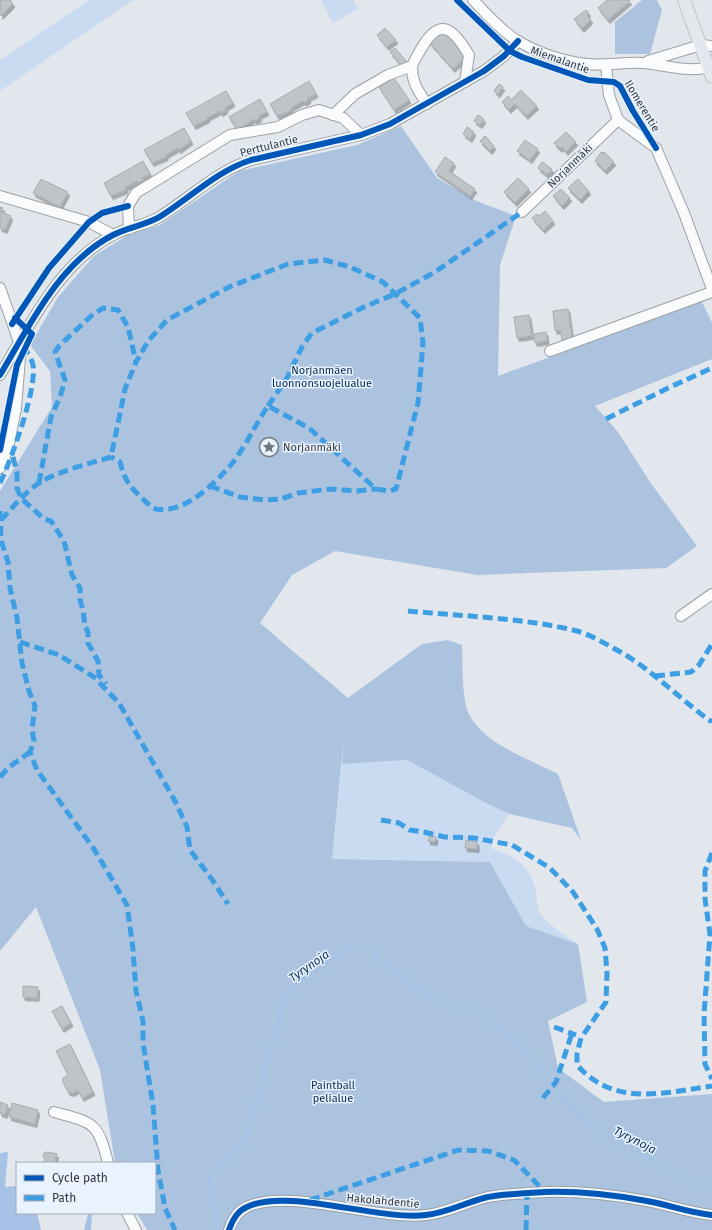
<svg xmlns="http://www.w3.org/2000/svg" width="712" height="1230" viewBox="0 0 712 1230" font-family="'Fira Sans',sans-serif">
<defs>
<filter id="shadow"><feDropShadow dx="2" dy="3.5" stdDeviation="0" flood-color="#0004"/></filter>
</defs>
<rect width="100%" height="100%" fill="#e1e7ed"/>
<!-- green -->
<g fill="#c9dbf0">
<path d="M89 0H133L0 91V60Z"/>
<path d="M321 0H353L358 9 333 23Z"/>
<path d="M407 760 484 802 509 814 492 840 491 848C515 857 531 865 536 892 537 899 537 908 540 913 550 927 565 935 578 944L526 926 490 862 332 859 342 764Z"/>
</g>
<!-- forest -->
<g fill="#acc3df">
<path d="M642 0H657L662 10 650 54H615V22Z"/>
<path d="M401 126 437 178 474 200 516 216 500 265 498 376 702 302 712 323V359L595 406 618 432 650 482 697 546 666 568 477 575 335 551 292 575 260 623 348 698 422 644 448 640 462 645C463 664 462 683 465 701 471 740 527 758 558 774L581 840 572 828 509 814 484 802 407 760 342 764 344 737 332 859 490 862 526 926 578 944 587 1002 548 1021 558 1068 604 1102 712 1094V1230H147L137 1213H155V1163H115L100 1070 36 907 0 951V491L52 407 50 371 30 345 58 297 94 256 128 235 160 225 239 171 357 145Z"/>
</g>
<!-- water -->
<g fill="#a6c3e5">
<path d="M8 1152 5 1187 17 1186V1213H37L41 1230H0V1153Z"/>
<path d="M88 1213H92L91 1230H84Z"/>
</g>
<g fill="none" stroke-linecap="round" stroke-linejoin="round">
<!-- stream -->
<g stroke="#a6c3e5" stroke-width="3">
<path d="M557 1092 594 1129 650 1159 668 1165 674 1176 712 1186"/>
<path d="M217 1230 209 1177 247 1137 285 997 294 985 353 947 363 945 416 989 482 1015 531 1055 548 1082"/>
</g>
</g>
<!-- building -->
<g fill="#bfc4c8" stroke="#a7acb0" filter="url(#shadow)">
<path d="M0 0H10L13 4 1 16Z"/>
<path d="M607 0H629L630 1 608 20 598 8Z"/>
<path d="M586 10 589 13 587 15 591 20 582 29 574 19Z"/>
<path d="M385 28 396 40 387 47 377 35Z"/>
<path d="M443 30 453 41 455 39 467 56 453 69 429 42Z"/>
<path d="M395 48 407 62 402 66 390 52Z"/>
<path d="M394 78 409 100 394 110 379 87Z"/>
<path d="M309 81 316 94 308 98 309 100 304 103 303 101 291 108 292 110 277 116 270 104Z"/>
<path d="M499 84 503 87 498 94 494 91Z"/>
<path d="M521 90 537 106 526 116 515 104 509 110 502 102 508 96 511 100Z"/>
<path d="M226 91 233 103 225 108 226 110 221 113 220 111 207 118 208 119 194 126 186 113Z"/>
<path d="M260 99 267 112 259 116 260 118 255 121 254 119 237 130 229 117Z"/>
<path d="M478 115 484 119 480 125 474 121Z"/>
<path d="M467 127 474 132 470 139 463 134Z"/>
<path d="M184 128 191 141 179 150 178 148 166 155V157L152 163 144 150Z"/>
<path d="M566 132 576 142 566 152 562 147 560 149 554 143Z"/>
<path d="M485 136 494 146 490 151 480 141Z"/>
<path d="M525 140 538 149 530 160 517 151Z"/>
<path d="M601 152 603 153 604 152 614 162 605 171 595 161Z"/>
<path d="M445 157 454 163 449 171 475 189 470 196 435 172Z"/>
<path d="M143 161 150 174 142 178 143 180 138 183 137 181 125 188 126 190 111 196 104 183Z"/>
<path d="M542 162 552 169 547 175 538 168Z"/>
<path d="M518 178 529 189 515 203 504 192Z"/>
<path d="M41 179 68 192 60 207 33 193Z"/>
<path d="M578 179 589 191 580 200 568 188Z"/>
<path d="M561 189 570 198 562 206 553 196Z"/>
<path d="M0 207 3 208 1 212 11 216 5 230 0 228Z"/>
<path d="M545 211 553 221 543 230 532 218 537 214 539 216Z"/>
<path d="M568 309 572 338 562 340 560 330 555 331 553 311Z"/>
<path d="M529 315 532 336 517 338 514 317Z"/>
<path d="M546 332 547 341 535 343 534 334Z"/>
<path d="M430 835 436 837 435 842 428 841Z"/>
<path d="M466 840 477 842V849L465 848Z"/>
<path d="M23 986 38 987 37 998 23 997Z"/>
<path d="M62 1006 71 1023 62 1029 52 1011Z"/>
<path d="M70 1044 93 1092 82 1098 78 1090 72 1093 68 1092 63 1082V1078L68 1075 56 1051Z"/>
<path d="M0 1102 8 1105 5 1115 0 1113Z"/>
<path d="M12 1103 38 1110 35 1124 9 1117Z"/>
<path d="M47 1152 57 1154 54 1163 44 1162 45 1158 43 1157 44 1153Z"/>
</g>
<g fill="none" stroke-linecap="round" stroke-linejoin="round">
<defs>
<g id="minor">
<path d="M473 0C487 14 501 31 518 41 538 53 565 62 587 64 606 66 624 62 643 63 661 64 696 75 712 65"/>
<path d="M648 61 701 45 712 46"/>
<path d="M606 65 609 95 618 120 656 148 684 213 712 289"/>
<path d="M427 104C419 92 412 83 412 68 412 63 418 55 421 49 440 16 453 28 469 55L465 82"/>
<path d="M333 115 355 94 388 75 412 66"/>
<path d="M0 196 89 222 113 235"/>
<path d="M522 212 618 120"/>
<path d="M129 229 128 206 136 193 230 135 278 127 302 115 319 110 343 118 361 135"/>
<path d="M0 288 19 342 20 358 16 408 8 449 0 468"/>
<path d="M550 351 712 292"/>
<path d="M0 375C30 325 59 263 113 235 128 227 147 225 161 216 191 197 217 171 251 160L361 135 390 124 484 71 504 56 518 41"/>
<path d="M681 616 712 594"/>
<path d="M54 1112C93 1123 98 1121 108 1163"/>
<path d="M127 1213 136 1230"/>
<path d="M229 1230C232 1221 237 1211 247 1207 287 1187 378 1221 426 1215 446 1213 465 1203 484 1198 499 1194 529 1193 545 1192 578 1191 614 1195 647 1201 669 1205 690 1213 712 1215"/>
</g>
<path id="major" d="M684 0 712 77"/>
</defs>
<!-- minor casing -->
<use href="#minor" stroke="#9ba0a4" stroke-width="12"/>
<!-- major casing -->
<use href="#major" stroke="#c1c4c7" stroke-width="14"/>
<!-- minor -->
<use href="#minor" stroke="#fafbfc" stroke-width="10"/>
<!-- major -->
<use href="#major" stroke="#e2e8ee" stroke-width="12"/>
<!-- quiet -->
<g stroke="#3e9ee3" stroke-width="5" stroke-dasharray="10 5" stroke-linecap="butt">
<path d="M268 406 287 378 303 345 312 333 364 307 395 294 435 272 522 212"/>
<path d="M606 419 668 388 712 368"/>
<path d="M13 457 17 472V488L21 498 44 519 51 521 64 541 72 575 80 588V600L83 610 85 626 88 632V643L98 661 99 675 106 684"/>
<path d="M0 483C11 460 37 390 33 365 32 359 27 353 25 348"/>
<path d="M39 483 51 417 60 397 65 380 55 352 59 346 91 316 103 308 118 310 128 327 136 362"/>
<path d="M210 486 240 497 265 500 281 499 298 493 331 489 356 491 376 489"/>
<path d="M0 511 1 540 8 562 10 588 17 618 22 663 29 691 35 706 32 729 34 741 30 752 37 770 94 849 127 905 133 949 136 991 143 1021V1043L153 1105 158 1170 165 1208 175 1230"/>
<path d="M1 520C13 507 24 493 39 483 56 472 91 463 111 457L125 389 136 362 149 340 167 320 229 287 288 264 325 260 350 267 383 282 420 318 423 343 418 403 396 489 389 491 376 489 309 428 268 406C255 425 245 448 230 466 213 485 184 514 156 509 152 508 147 503 144 500 129 486 125 481 120 462L111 457"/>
<path d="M408 611C461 616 525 618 577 631 589 634 604 643 615 649 651 668 679 699 712 722"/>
<path d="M20 642 59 655 94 677 119 703 175 801 187 827 190 850 211 878 228 904"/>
<path d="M655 676 691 672 699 665 712 644"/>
<path d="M0 777 8 768 30 752"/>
<path d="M381 820 399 823 410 830 424 832 445 837 474 838 512 845 550 868 573 892 597 929 605 948 607 973 606 1002 581 1038 577 1054V1065C614 1107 663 1093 712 1086"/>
<path d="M712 853 705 871V899L710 934 704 1015 705 1064 712 1079"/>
<path d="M554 1027 576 1035"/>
<path d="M543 1098 556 1082 572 1033"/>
<path d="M310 1200 458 1150 488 1151 514 1160 545 1192"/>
<path d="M526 1230 527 1194"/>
</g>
<defs>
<g id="cycleway">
<path d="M457 0 510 51 522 57 588 80 614 82 620 86 633 111 656 148"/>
<path d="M12 324 49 268 89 222 102 213 128 206"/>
<path d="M0 375C30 325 59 263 113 235 128 227 147 225 161 216 191 197 217 171 251 160L361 135 390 124 484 71 504 56 518 41"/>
<path d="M0 450 17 365 32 334 15 318"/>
<path d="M229 1230C232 1221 237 1211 247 1207 287 1187 378 1221 426 1215 446 1213 465 1203 484 1198 499 1194 529 1193 545 1192 578 1191 614 1195 647 1201 669 1205 690 1213 712 1215"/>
</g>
</defs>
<!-- cycleway casing -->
<use href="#cycleway" stroke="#e9f3ff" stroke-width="8"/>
<!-- cycleway -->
<use href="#cycleway" stroke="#0057b8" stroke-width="6"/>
</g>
<!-- icons -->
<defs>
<symbol id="sight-ring" viewBox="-11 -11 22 22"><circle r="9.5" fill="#e9f3ff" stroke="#72777b" stroke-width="1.5"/><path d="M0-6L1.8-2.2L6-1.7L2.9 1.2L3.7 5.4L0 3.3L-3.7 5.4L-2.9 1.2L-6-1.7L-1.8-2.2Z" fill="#72777b"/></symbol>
</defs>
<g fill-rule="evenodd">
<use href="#sight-ring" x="258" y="436" width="22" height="22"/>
</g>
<g text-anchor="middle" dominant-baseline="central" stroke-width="3" stroke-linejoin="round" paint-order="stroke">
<!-- street labels -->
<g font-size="11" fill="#363a3e" stroke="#e9f3ff">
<text transform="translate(560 60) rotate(19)">Miemalantie</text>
<text transform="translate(642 106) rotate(59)">Ilomerentie</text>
<text transform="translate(269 146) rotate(-14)">Perttulantie</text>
<text transform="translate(570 166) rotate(-44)">Norjanmäki</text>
<text transform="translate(383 1201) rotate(5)">Hakolahdentie</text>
</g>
<!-- park labels -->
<g font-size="11" fill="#032b54" stroke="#e9f3ff">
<text x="322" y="370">Norjanmäen<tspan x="322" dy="13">luonnonsuojelualue</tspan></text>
<text x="333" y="1085">Paintball<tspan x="333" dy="13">pelialue</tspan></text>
</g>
<!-- poi labels -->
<g font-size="11" fill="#363a3e" stroke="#e9f3ff" text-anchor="start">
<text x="283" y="447">Norjanmäki</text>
</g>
<!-- water labels -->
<g font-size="12" font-style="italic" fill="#0b325c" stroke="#e9f3ff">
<text transform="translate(309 966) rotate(-35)">Tyrynoja</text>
<text transform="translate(635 1140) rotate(27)">Tyrynoja</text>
</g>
</g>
<!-- legend -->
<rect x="16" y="1162" width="140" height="52" fill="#e9f3ff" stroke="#a1a9b2"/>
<rect x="24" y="1175" width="20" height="6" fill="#0057b8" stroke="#a1a9b2"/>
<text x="52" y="1182" font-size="12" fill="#363a3e">Cycle path</text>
<rect x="24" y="1195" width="20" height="6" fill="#3e9ee3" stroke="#a1a9b2"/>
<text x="52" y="1202" font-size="12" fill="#363a3e">Path</text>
</svg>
